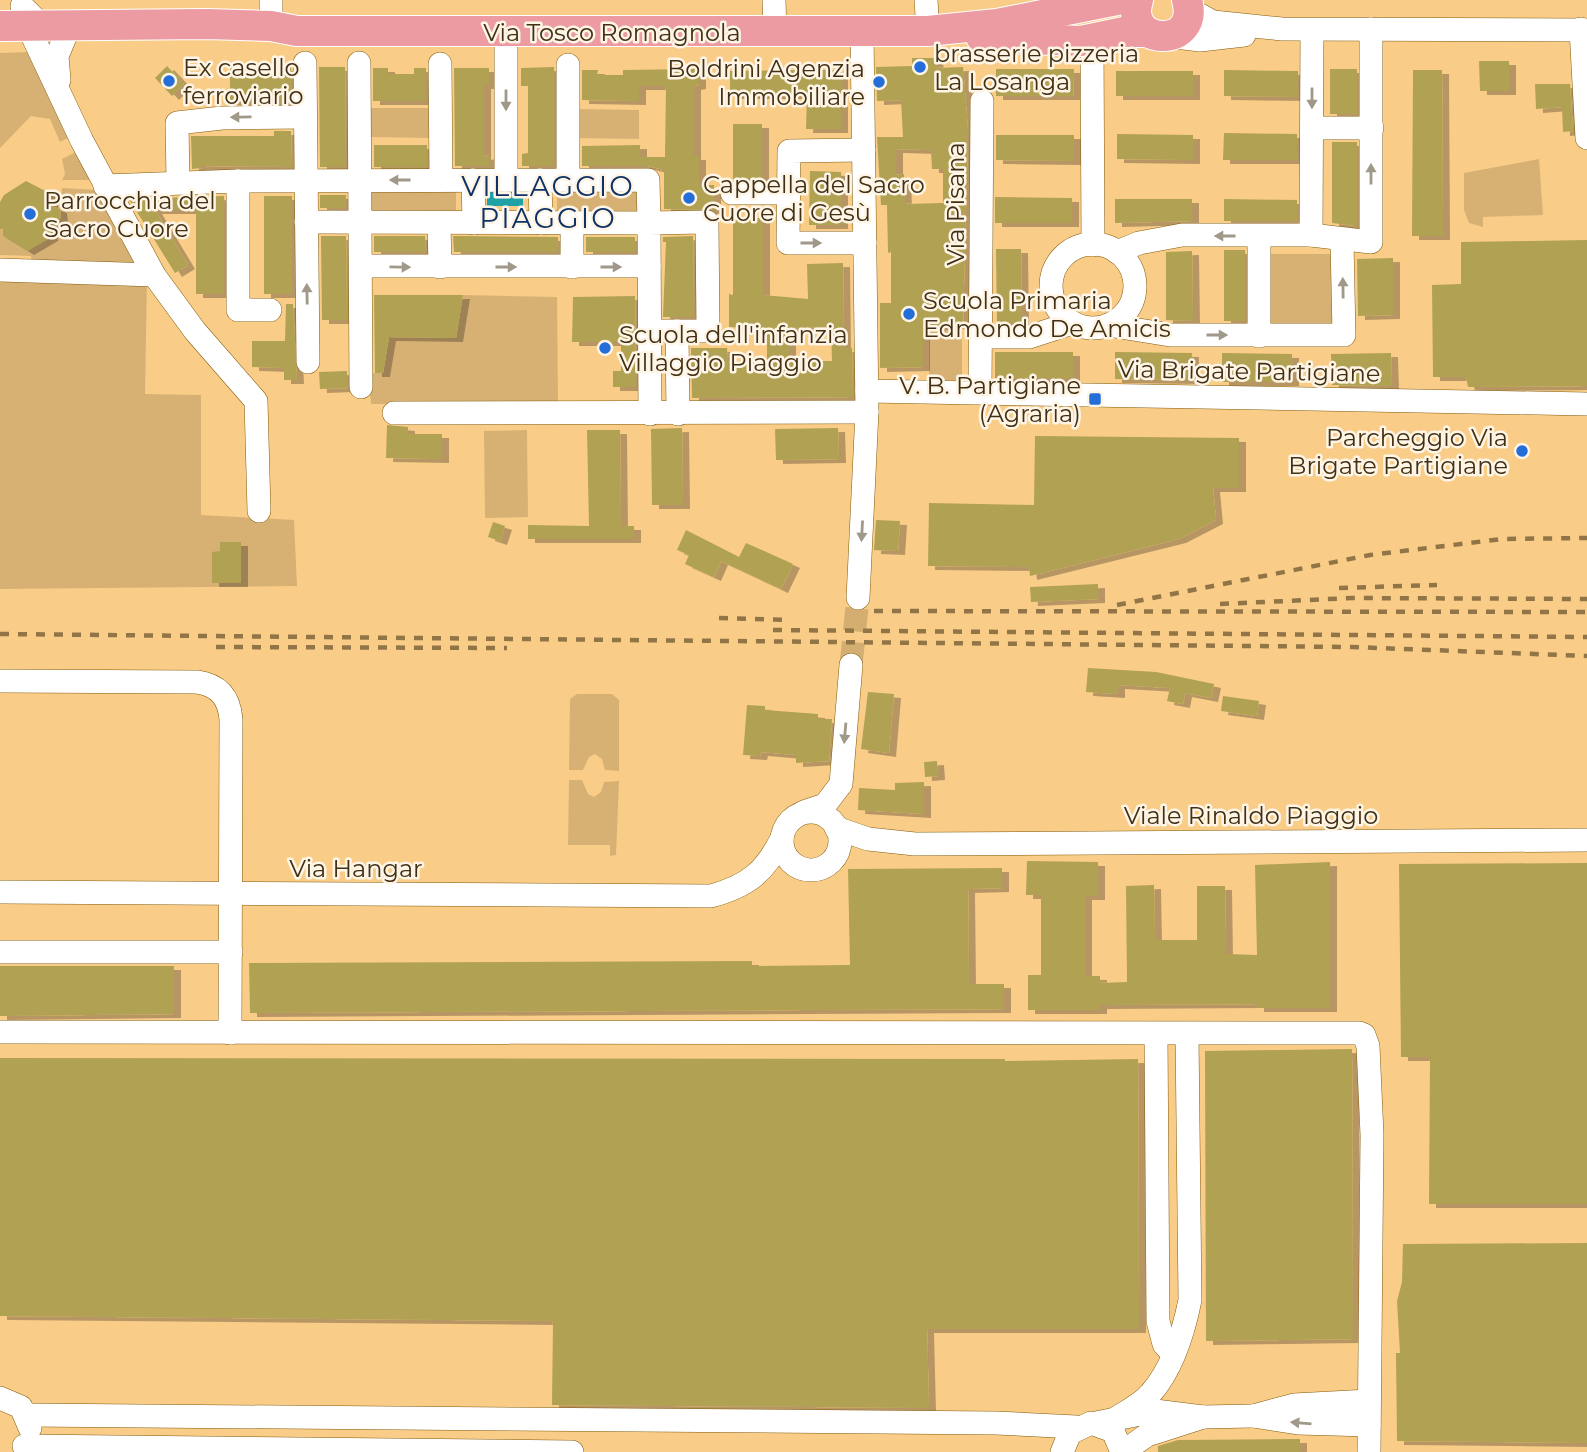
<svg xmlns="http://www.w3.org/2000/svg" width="1587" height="1452" viewBox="0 0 1587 1452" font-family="Montserrat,sans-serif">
<defs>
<filter id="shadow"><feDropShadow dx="7" dy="4" stdDeviation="0" flood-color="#0004"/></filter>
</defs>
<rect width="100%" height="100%" fill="#f9cd88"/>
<!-- green -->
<g fill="#d7b174">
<path d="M32 52 72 136 60 142 50 119 31 116 0 148V53Z"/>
<path d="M370 108H430V138L369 137Z"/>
<path d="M574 109 639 110V139L574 138Z"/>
<path d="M76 152 94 180H62L65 174 62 159Z"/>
<path d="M1539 159 1543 215 1483 217V227L1469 223 1464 210V173Z"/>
<rect x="557" y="185" width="83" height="33"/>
<rect x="366" y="186" width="90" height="31"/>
<path d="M62 188 98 190 136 264H31V256L0 255V229L51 237V224L61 218 60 209 51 206V194L61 196Z"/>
<rect x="1267" y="254" width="66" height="70"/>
<path d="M0 278 147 279 145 394 201 395V515L294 520 297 586 0 589Z"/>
<path d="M463 295 557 297 558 403 371 404 368 373H383L389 337 456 338Z"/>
<rect x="929" y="328" width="33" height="52"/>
<path d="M527 430 528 517 485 518 484 431Z"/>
<path d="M577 694H612L619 700V771L605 770 602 759 595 754 589 757 583 770H569L570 699Z"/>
<path d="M569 780H582L588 794 594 797 601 792 604 782 619 781 616 855 610 856V845H568Z"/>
</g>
<!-- water -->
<rect fill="#1fa2a6" x="487" y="189" width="36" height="17"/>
<!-- building -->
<g fill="#b0a153" fill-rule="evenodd" filter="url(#shadow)">
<path d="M912 58H936L937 68 963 67 968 131 963 325 923 326V367L880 368V303H891V252L888 253 887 205H881L877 137H903L901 100 877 101 876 67 912 66ZM896 149 931 150 932 169H943V203L905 204 904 174 896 175Z"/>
<path d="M1479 61H1509V91H1480Z"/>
<path d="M167 66 184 84 172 96 155 78Z"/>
<path d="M249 66V73H274V67H291V101H230V67Z"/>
<path d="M319 67H345L346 167H320Z"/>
<path d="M554 67V166H522V154L528 153V86H521V68Z"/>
<path d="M373 68H388V74H414V68H426V101H373Z"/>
<path d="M454 68H489V85H484V156L489 155V166H455Z"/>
<path d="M699 69V85L694 86V156H699V185H714V210L664 209V170L648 166H582V146L640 145V157H665L666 86H639V101L582 100V70H598L597 75H623V70Z"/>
<path d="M996 69H1074L1073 96H996Z"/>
<rect x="1330" y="69" width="27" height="45"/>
<path d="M807 70H841V129H806L807 95H730V71Z"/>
<path d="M1224 70 1298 71V97L1224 96Z"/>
<path d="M1413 70H1442L1443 236H1412Z"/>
<rect x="1116" y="71" width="77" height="25"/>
<path d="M1535 84H1570L1573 131 1563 132 1562 107 1536 109Z"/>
<rect x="733" y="124" width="29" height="55"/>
<path d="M274 131H291L292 167 202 166V168L192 169 191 136H274Z"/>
<path d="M1224 133 1297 134V160H1223Z"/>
<path d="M1117 134 1193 135V160L1117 159Z"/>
<path d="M996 135H1074V161L996 160Z"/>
<path d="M1332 142H1357V226L1332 223Z"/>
<rect x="374" y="145" width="53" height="22"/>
<path d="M810 171 841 172V225H809Z"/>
<path d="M26 181 51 194V206L60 209 61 218 51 224V237L27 251 3 236V229H0V202L4 195Z"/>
<rect x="320" y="195" width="26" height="13"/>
<path d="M224 196V294H196V210H155L188 265 175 273 129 199Z"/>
<rect x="264" y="196" width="28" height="98"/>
<path d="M995 197 1072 198V223H995Z"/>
<path d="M1115 199H1192V221L1115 223Z"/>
<path d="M1224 199 1297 200V221H1224Z"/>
<path d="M733 218H763V295L808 299 807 264 843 263 844 348H852L853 397 692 398 691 348H727L728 362 767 361V329L729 327V294L733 295ZM831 327 832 361H789V328Z"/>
<path d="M321 236H346L347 320H322Z"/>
<path d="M374 236H425L426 252H374Z"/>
<path d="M453 236 558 237V252H454Z"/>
<path d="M693 236 694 317H663L666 242H663V237Z"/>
<rect x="586" y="237" width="49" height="15"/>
<path d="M1587 240V386L1468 387 1466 377H1433L1432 285 1461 284V242Z"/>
<path d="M996 249H1021L1022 323H997Z"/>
<rect x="1224" y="250" width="21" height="71"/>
<path d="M1192 251 1193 321 1166 320V252Z"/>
<path d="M1393 258V315L1358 316 1357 259Z"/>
<path d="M374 295H463L456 338 389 337 383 373H375Z"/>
<path d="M635 296 636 387H613V371H621V342H572L573 297Z"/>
<path d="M286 304H293L297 380H284V368L252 367V341H285Z"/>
<rect x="995" y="352" width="78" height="26"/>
<path d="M1115 352 1192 353 1191 380 1115 379Z"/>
<path d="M1222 353 1292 354V382H1222Z"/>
<path d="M1391 353 1392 386 1332 385 1331 354Z"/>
<path d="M347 371V388L320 389 319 372Z"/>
<path d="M387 425 408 427V434H442V459L386 458Z"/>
<path d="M682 428 683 505H652L651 429Z"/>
<path d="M838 428 839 459 776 460 775 429Z"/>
<path d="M587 430H620L621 526H634V539H528V525L589 526Z"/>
<path d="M1035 436 1239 438V488H1213L1216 520 1179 539 1030 576 1029 567 928 566 929 503 1034 505Z"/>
<path d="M876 520 900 521 898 551 874 550Z"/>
<path d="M493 522 505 526 500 541 488 537Z"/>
<path d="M686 530 739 557 746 543 793 564 781 589 721 561 714 577 685 564 689 555 677 550Z"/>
<path d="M220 542H241V583H212V552L220 551Z"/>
<path d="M1098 584V599L1031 602 1030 587Z"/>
<path d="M1088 668 1156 672 1214 684 1211 698 1185 693 1183 704 1167 701 1170 688 1118 685V694L1086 692Z"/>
<path d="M868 692 894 694 889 753 861 749Z"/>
<path d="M1223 696 1259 701 1257 716 1221 711Z"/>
<path d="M747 705 765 706V710L818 714V719H832L829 761 796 763V755L761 752 760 756 743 755Z"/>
<path d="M937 761 938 776 925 777 924 762Z"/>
<path d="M924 782V814L858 810 859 788 895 790V783Z"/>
<path d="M1027 861 1098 862V896H1085V976H1100V983L1127 982 1126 886 1154 885 1155 940H1197V886H1225L1226 954 1257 955 1255 865 1330 862V1008H1257V1004L1100 1005V1010H1028V975H1041V895H1026Z"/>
<path d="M1587 863V1204H1429L1430 1057H1401L1399 864Z"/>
<path d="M1002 868V888L968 889 969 984H1004V1009L250 1013 249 963 752 961V966L850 965 848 869Z"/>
<path d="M0 966H174V1014L0 1016Z"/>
<path d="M1352 1049 1353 1339 1206 1341 1205 1051Z"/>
<path d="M0 1058 1005 1059V1061L1138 1059 1139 1329H927L929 1408 552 1405 553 1321 0 1316Z"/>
<path d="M1587 1243V1443L1397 1441 1396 1353H1400L1397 1301 1402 1282 1403 1244Z"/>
<path d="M1300 1439V1452H1158V1446L1178 1440Z"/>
</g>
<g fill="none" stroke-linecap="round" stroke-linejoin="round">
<!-- minor-tunnel -->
<path stroke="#d4ae71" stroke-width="23" stroke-dasharray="23 11" stroke-linecap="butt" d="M851 665 858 598"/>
<defs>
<g id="minor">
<path d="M271 0V26"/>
<path d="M774 0 775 31"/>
<path d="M926 0 928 31"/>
<path d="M22 6 41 25"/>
<path d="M1189 9 1213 22 1282 29 1587 30"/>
<path d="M1581 29 1587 138"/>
<path d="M1168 36 1200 40 1244 35"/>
<path d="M33 37 82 141 154 275 195 331 256 401 259 511"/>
<path d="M1092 39 1093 245"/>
<path d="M305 63 308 362"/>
<path d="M359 63 361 387"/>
<path d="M440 64 441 180"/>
<path d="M568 65V180"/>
<path d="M59 80 57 56 65 37"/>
<path d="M1312 128H1372"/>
<path d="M864 150 789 151 788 243H865"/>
<path d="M473 180 474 223"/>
<path d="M506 180V32"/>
<path d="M540 180 541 223"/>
<path d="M238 181V310H270"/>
<path d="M178 182 177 123 222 118 305 117"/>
<path d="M105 186 238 181 648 180 649 223 306 222"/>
<path d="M732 193H788"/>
<path d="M439 223 440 267"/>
<path d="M572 223V267"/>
<path d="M1311 235 1312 30"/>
<circle cx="1093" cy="286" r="42"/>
<path d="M1117 252 1139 243 1182 235H1311L1371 242V29"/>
<path d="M361 266H649"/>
<path d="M0 270 154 275"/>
<path d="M1108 325 1170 335H1344L1342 241"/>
<path d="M649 331H708L707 222 649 223 650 414"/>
<path d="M677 331 678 414"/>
<path d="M1259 336V236"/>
<path d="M981 337H1029L1072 323"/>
<path d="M867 391 1587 404"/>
<path d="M980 392 982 101"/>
<path d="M394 413 867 412"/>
<path d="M858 598 867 412 862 32"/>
<path d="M0 681 197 682C219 685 229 698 231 719L230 1033"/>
<path d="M804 812 825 805 841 784 851 665"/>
<circle cx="811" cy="841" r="29"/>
<path d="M836 828 868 839 915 844 1587 840"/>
<path d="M0 892 711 896C748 886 765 872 782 838"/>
<path d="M0 952H231"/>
<path d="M0 1032 1359 1033 1364 1035 1368 1046 1372 1135 1369 1452"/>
<path d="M1156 1034 1158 1321 1164 1344 1173 1354"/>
<path d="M0 1398 21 1407 30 1428"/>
<path d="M27 1415 996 1423 1076 1427"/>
<path d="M1203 1417 1253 1416"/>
<path d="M1115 1419C1127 1411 1142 1404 1151 1393 1172 1369 1184 1330 1190 1300L1187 1034"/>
<path d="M1096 1423 1155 1411 1203 1417 1147 1435 1123 1452"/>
<path d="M1369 1425 1298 1423 1253 1416 1294 1405 1369 1401"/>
<path d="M24 1446 572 1452"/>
<path d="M1062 1452 1070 1433 1091 1423 1113 1431 1122 1452"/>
</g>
<g id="major">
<path d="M1138 0C1123 46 1201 50 1187 0"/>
<path d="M0 26 206 24 271 26 297 31H928L997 24 1117 0"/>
<path d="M981 37 1081 41 1124 32H1146"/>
</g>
</defs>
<!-- minor casing -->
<use href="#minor" stroke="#825b0b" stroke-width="24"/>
<!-- major casing -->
<use href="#major" stroke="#fff" stroke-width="32"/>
<!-- minor -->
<use href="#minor" stroke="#fff" stroke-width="23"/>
<!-- major -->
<use href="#major" stroke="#eb9ba1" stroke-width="30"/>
<!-- rail -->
<g stroke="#917546" stroke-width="4.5" stroke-dasharray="9 9" stroke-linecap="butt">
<path d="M1339 588 1437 585"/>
<path d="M1220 604 1352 598 1587 599"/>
<path d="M1117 605 1370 555 1502 539 1587 538"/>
<path d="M874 611 1587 612"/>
<path d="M719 618 789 620"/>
<path d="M773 630 1587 637"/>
<path d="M0 634 1352 647 1587 656"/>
<path d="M216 647 507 648"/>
</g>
</g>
<!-- one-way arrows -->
<defs><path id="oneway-solid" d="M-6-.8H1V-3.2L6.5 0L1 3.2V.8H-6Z" transform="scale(1.75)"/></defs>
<g fill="#a09889">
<use href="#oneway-solid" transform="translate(1312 98) rotate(90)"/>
<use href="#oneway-solid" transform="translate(506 100) rotate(90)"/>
<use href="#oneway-solid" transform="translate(241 117) rotate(179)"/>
<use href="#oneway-solid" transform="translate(1371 174) rotate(-90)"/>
<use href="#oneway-solid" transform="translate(400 180) rotate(180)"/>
<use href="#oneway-solid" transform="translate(1225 236) rotate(-180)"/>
<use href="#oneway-solid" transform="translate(811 243)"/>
<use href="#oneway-solid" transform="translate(400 267) rotate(1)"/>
<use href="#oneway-solid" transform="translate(506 267)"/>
<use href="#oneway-solid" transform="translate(611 267)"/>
<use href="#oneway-solid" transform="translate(1343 288) rotate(-91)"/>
<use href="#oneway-solid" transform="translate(307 294) rotate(-91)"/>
<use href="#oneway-solid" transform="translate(1217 335)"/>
<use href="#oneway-solid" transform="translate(862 531) rotate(93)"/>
<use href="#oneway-solid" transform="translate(845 733) rotate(95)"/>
<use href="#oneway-solid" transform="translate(1301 1423) rotate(-175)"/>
</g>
<!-- markers -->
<g fill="#236ed9" stroke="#fef5e7" stroke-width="2.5">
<circle cx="920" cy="67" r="7"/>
<circle cx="169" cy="81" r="7"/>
<circle cx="879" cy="82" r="7"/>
<circle cx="689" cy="198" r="7"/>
<circle cx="30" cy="214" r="7"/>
<circle cx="909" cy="314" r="7"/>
<circle cx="605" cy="348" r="7"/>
<rect x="1088" y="392" width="14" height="14" rx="3.5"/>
<circle cx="1522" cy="451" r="7"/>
</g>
<g text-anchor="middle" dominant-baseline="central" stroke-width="5" stroke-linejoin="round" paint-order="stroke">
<!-- street labels -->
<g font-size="24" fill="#413013" stroke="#fef5e7">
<text x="612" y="32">Via Tosco Romagnola</text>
<text transform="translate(955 204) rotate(-90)">Via Pisana</text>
<text transform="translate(1249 371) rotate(1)">Via Brigate Partigiane</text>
<text x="1251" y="815">Viale Rinaldo Piaggio</text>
<text x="356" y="868">Via Hangar</text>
</g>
<!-- poi labels -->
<g font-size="24" fill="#413013" stroke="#fef5e7" text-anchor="start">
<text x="934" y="53">brasserie pizzeria<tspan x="934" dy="28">La Losanga</tspan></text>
<text x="183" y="67">Ex casello<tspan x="183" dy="28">ferroviario</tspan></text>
<text x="865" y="68" text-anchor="end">Boldrini Agenzia<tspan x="865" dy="28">Immobiliare</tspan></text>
<text x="703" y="184">Cappella del Sacro<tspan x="703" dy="28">Cuore di Gesù</tspan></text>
<text x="44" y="200">Parrocchia del<tspan x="44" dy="28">Sacro Cuore</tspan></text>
<text x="923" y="300">Scuola Primaria<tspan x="923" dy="28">Edmondo De Amicis</tspan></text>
<text x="619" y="334">Scuola dell'infanzia<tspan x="619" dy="28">Villaggio Piaggio</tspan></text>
<text x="1081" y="385" text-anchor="end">V. B. Partigiane<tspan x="1081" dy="28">(Agraria)</tspan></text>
<text x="1508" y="437" text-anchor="end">Parcheggio Via<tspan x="1508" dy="28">Brigate Partigiane</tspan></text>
</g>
<!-- quarter labels -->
<g font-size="28" letter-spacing="2" fill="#0e3266" stroke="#fef5e7">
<text x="548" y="186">VILLAGGIO<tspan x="548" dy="32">PIAGGIO</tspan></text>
</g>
</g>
</svg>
